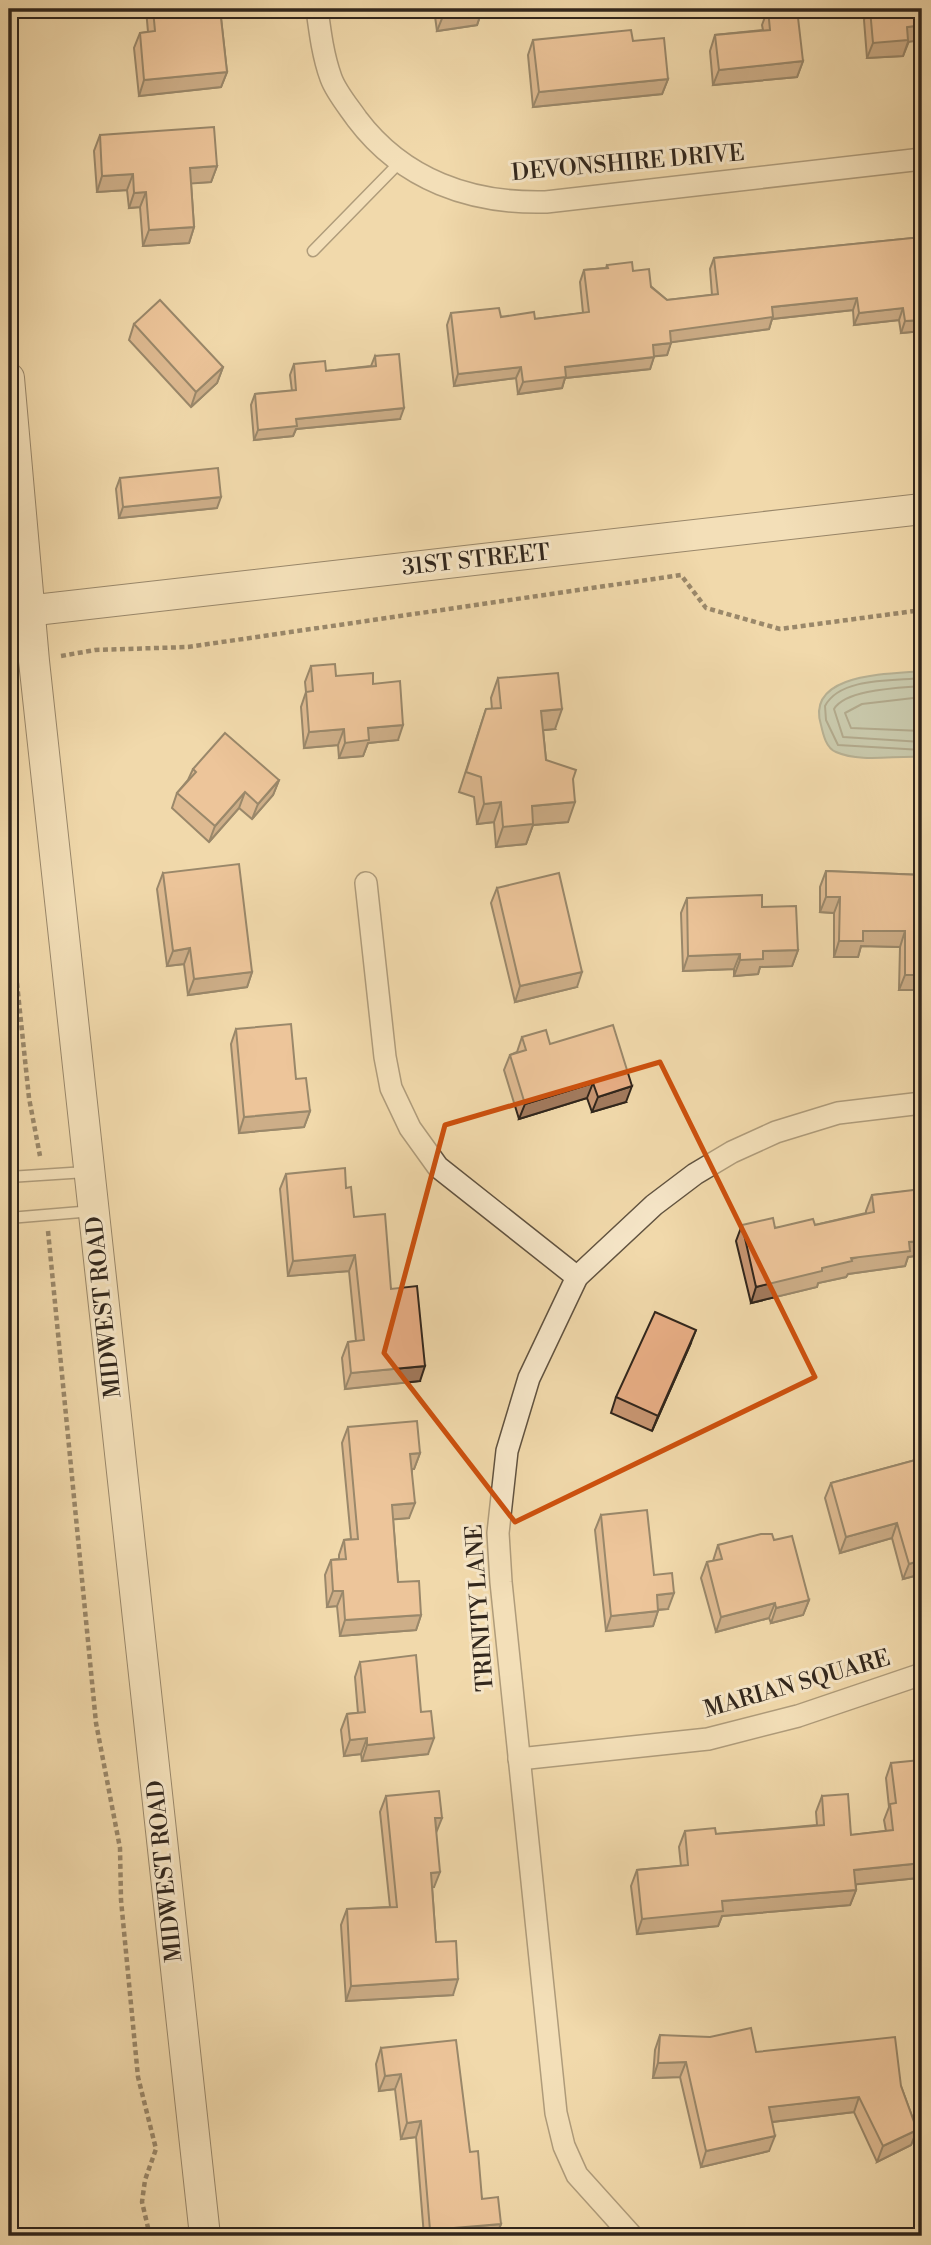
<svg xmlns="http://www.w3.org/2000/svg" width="931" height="2245" viewBox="0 0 931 2245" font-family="'Libre Bodoni',serif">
<rect width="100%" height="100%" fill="#f1d9ab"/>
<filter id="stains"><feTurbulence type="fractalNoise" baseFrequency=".00286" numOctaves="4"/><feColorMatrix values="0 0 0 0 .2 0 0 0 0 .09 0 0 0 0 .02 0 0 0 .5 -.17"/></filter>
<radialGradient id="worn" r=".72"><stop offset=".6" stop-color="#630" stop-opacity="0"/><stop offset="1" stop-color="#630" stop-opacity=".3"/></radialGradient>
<!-- water -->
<path fill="#9bb9af" stroke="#717e74" stroke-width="2" d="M922 671V757C896 755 861 763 836 752 826 748 823 734 821 725 805 673 889 674 922 671Z"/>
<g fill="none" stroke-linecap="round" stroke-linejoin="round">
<!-- shore -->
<g stroke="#667066" stroke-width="2">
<path d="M922 678C894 681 840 677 825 706L826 720 838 745 922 750"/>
<path d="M922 686C900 688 846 689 834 709L843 737 922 742"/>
<path d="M922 697 862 704 845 713 851 728 922 731"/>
</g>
<defs>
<g id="service">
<path d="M313 251 401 161"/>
<path d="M9 1177 86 1172"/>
<path d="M9 1218 93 1211"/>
</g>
<g id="minor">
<path d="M317 9C320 32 323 56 331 78 336 92 348 106 357 119 403 180 471 204 546 202L922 159"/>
<path d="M366 883 385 1057 391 1088 410 1128 438 1167 577 1277"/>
<path d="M519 1759 708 1739 798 1716 922 1674"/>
<path d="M632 2236 577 2175 564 2146 556 2113 501 1582 498 1533 507 1451 529 1378 577 1277 654 1205 695 1174 732 1152 776 1132 838 1113 922 1103"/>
</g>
<g id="secondary">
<path d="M9 378 34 661 205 2236"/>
<path d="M9 613 922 509"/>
</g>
</defs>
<!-- service casing -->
<use href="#service" stroke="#615340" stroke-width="13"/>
<!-- minor casing -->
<use href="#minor" stroke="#615340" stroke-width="24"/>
<!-- secondary casing -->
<use href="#secondary" stroke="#31261c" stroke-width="32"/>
<!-- path -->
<g stroke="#31261c" stroke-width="4.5" stroke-dasharray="5 3.5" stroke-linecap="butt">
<path d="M61 656 95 650 188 647 681 575 706 608 780 629 922 610"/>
<path d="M9 907 29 1098 40 1156"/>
<path d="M48 1231 96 1723 120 1848 121 1900 138 2077 156 2149 145 2180 142 2202 150 2236"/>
</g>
<!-- service -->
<use href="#service" stroke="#f6e6c8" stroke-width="10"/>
<!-- minor -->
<use href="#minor" stroke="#f6e6c8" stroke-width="21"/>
<!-- secondary -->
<use href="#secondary" stroke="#f6e6c8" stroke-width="30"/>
</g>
<!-- wall -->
<g fill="#c89672" stroke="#31261c" stroke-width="2">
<path d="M146 9H220L227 72 221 87 139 96 134 48 140 33 148 32Z"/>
<path d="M434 9H482V10L477 25 437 31Z"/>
<path d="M768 9 803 61 797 77 713 85 710 51 715 35 763 30 762 25Z"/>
<path d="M868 9H922L903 56 867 58 864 20Z"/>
<path d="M533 40 633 41 668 79 662 94 533 107 528 55Z"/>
<path d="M100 135 217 166 211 182 191 183 194 227 189 243 143 246 140 207 129 208 127 190 97 192 94 151Z"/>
<path d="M922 237V331L901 333 899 320 854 325 853 310 772 319 769 329 671 342 667 355 654 356 650 369 565 378 562 388 518 394 516 378 454 386 447 325 451 313 535 319 583 313 580 282 584 270 606 268 607 265 633 271 667 300 712 295 710 269 714 258Z"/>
<path d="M134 324 223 367 217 383 191 407 129 340Z"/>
<path d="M375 356 400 419 296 429 293 436 254 440 251 405 255 394 292 391 290 375 294 364 326 371 371 366Z"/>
<path d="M120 478 217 508 119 518 116 489Z"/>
<path d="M311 666 336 676 373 684 398 740 368 743 363 756 339 758 338 745 304 748 301 707 306 692 305 682Z"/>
<path d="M498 678 555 729 543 730 546 760 573 779 568 822 533 825 526 844 496 847 494 822 477 824 474 797 459 792 486 709H492L491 698Z"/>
<path d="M193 769 279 780 273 795 252 819 239 808 209 842 172 808 177 793 188 780Z"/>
<path d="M826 871 922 875V990H899L900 947 861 946 858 957H834V913L820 912V887Z"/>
<path d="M163 873 252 972 247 987 188 995 184 964 167 966 157 889Z"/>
<path d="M497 888 577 987 515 1002 491 903Z"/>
<path d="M687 898 762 907 798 950 792 966 760 967 758 974 734 976V969L683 971 681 913Z"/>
<path d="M236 1029 296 1079 310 1111 304 1127 239 1133 231 1044Z"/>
<path d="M522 1037 550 1044 626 1102 592 1112 587 1098 519 1119 504 1070 510 1055 517 1052Z"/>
<path d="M286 1174 346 1188 354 1217 391 1289 420 1381 345 1389 342 1358 348 1342 356 1341 349 1271 288 1276 280 1189Z"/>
<path d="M922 1180V1255L908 1257 905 1266 848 1274 846 1277 818 1283 817 1287 751 1303 736 1241 742 1225 775 1228 815 1225 866 1213V1211L872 1195 920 1190V1186Z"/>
<path d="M690 1345 652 1431 611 1413 616 1397Z"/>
<path d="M348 1427 420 1453 414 1469H412L409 1518 393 1519 398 1582 421 1615 416 1630 340 1636 337 1606 327 1607 325 1575 331 1560 339 1559V1555L344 1540 351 1539 342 1443Z"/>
<path d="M919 1459 922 1574 903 1579 892 1538 840 1553 825 1498 831 1483Z"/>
<path d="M601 1515 654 1575 668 1609 658 1610 653 1626 606 1631 595 1530Z"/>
<path d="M774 1540 809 1600 803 1615 771 1623 769 1618 716 1632 701 1578 707 1562 713 1561 718 1545Z"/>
<path d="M360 1662 421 1712 428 1754 362 1761 361 1754 344 1756 341 1730 347 1714 358 1713 355 1677Z"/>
<path d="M891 1763 922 1776V1838H921L922 1866 918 1878 856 1884V1890L850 1905 722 1916 718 1926 637 1934 631 1886 637 1870 681 1866 679 1847 685 1831 716 1834 817 1825 816 1812 822 1796 851 1835 886 1831 884 1820 889 1807 886 1778Z"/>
<path d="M386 1796 436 1833 434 1887H432L436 1942 453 1995 346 2001 341 1925 347 1909 390 1907 380 1812Z"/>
<path d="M660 2035 756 2052 901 2086 917 2130 911 2145 877 2162 854 2112 772 2122 769 2151 701 2167 680 2077 653 2078 655 2050Z"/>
<path d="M381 2048 470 2152 482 2199 501 2224 496 2236H424L416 2137 401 2139 395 2089 379 2091 376 2064Z"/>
</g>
<!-- shaded-wall -->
<g fill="#a27a5d" stroke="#31261c" stroke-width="2">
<path d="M482 10 477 25 437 31 443 16Z"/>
<path d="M922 25V40L908 42 903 56 867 58 873 43 907 27Z"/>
<path d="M803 61 797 77 713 85 719 70Z"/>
<path d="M227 72 221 87 139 96 144 80Z"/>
<path d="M668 79 662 94 533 107 539 92Z"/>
<path d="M217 166 211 182 185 184 190 168Z"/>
<path d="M133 174 127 190 97 192 102 176Z"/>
<path d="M146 192 140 207 129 208 134 193Z"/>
<path d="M194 227 189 243 143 246 149 230Z"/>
<path d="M857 298 853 310 772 319 769 329 666 343 670 331 772 307Z"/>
<path d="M903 308 899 320 854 325 859 313Z"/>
<path d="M922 320V331L901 333 905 321Z"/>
<path d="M671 343 667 355 648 357 653 345Z"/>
<path d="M654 357 650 369 565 378 562 388 518 394 523 382 565 367Z"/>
<path d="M223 367 217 383 191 407 196 392Z"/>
<path d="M521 367 516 378 454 386 458 374Z"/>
<path d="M404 408 400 419 296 429 293 436 254 440 258 430 296 419Z"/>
<path d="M221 497 217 508 119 518 123 507Z"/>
<path d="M562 709 555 729 534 731 541 711Z"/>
<path d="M403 725 398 740 368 743 363 756 339 758 345 743 368 728Z"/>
<path d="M344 729 338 745 304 748 309 732Z"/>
<path d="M279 780 273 795 252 819 258 804Z"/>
<path d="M245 792 239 808 209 842 215 826Z"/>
<path d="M501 802 494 822 477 824 484 804Z"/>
<path d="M575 802 568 822 533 825 526 844 496 847 503 827 532 806Z"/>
<path d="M826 897H840L834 913 820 912Z"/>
<path d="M863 931H905L900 947 861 946 858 957H834L839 941Z"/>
<path d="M190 948 184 964 167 966 173 951Z"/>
<path d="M798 950 792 966 760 967 758 974 734 976 740 960 763 951Z"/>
<path d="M740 954 734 969 683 971 688 956Z"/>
<path d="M252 972 247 987 188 995 194 979Z"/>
<path d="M582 972 577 987 515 1002 520 986Z"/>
<path d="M905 975H922V990H899Z"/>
<path d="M593 1083 587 1098 519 1119 525 1104Z"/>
<path d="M632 1086 626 1102 592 1112 598 1097Z"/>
<path d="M310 1111 304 1127 239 1133 244 1117Z"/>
<path d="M922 1241V1255L908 1257 905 1266 848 1274 846 1277 818 1283 817 1287 751 1303 756 1287 909 1242Z"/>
<path d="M355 1255 349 1271 288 1276 293 1261Z"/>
<path d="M696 1330 690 1345 652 1431 658 1416Z"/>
<path d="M425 1366 420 1381 345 1389 351 1373Z"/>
<path d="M420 1453 414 1469H405L410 1454Z"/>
<path d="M415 1503 409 1518 386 1520 392 1505Z"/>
<path d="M897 1523 892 1538 840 1553 846 1537Z"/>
<path d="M922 1560V1574L903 1579 909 1564Z"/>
<path d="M333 1591H343L337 1606 327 1607Z"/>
<path d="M674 1593 668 1609 651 1610 657 1595Z"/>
<path d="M809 1600 803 1615 771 1623 776 1608Z"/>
<path d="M775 1603 769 1618 716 1632 721 1617Z"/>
<path d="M658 1611 653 1626 606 1631 611 1616Z"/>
<path d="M421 1615 416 1630 340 1636 345 1620Z"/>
<path d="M367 1738 361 1754 344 1756 350 1740Z"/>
<path d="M434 1738 428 1754 362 1761 367 1745Z"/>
<path d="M435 1818H442L436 1833Z"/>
<path d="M919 1823H922V1838L914 1839Z"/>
<path d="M922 1863V1866L918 1878 849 1885 854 1870Z"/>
<path d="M440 1872 434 1887 426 1888 431 1873Z"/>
<path d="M856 1890 850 1905 722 1916 718 1926 637 1934 642 1919 722 1901Z"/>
<path d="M458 1979 453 1995 346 2001 351 1986Z"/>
<path d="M686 2062 680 2077 653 2078 658 2063Z"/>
<path d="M401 2074 395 2089 379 2091 385 2076Z"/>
<path d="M859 2097 854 2112 763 2123 769 2107Z"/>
<path d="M421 2121 416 2137 401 2139 407 2123Z"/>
<path d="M917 2130 911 2145 877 2162 883 2146Z"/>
<path d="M775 2136 769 2151 701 2167 706 2151Z"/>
<path d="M501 2224 496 2236H428L430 2230Z"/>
</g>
<!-- building -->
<g fill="#e8ae85" stroke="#31261c" stroke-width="2">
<path d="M153 9H220L227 72 144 80 140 33 155 31Z"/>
<path d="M442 9H482V10L443 16Z"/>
<path d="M768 9H797L803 61 719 70 715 35 770 30Z"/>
<path d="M870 9H922V25L907 27 908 40 873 43Z"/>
<path d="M631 30 633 41 664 38 668 79 539 92 533 40Z"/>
<path d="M214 127 217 166 190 168 194 227 149 230 146 192 134 193 133 174 102 176 100 135Z"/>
<path d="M922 237V320L905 321 903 308 859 313 857 298 772 307 773 317 670 331 671 343 653 345 654 357 565 367 566 377 523 382 521 367 458 374 451 313 499 308 501 317 534 312 535 319 589 312 584 270 608 268 607 265 632 262 633 271 649 269 651 287 667 300 718 294 714 258Z"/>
<path d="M160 300 223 367 196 392 134 324Z"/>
<path d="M399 354 404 408 296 419 297 426 258 430 255 394 296 390 294 364 325 361 326 371 376 366 375 356Z"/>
<path d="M218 468 221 497 123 507 120 478Z"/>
<path d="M335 664 336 676 373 673V684L400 681 403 725 368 728 369 740 345 743 344 729 309 732 306 692 313 691 311 666Z"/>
<path d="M558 673 562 709 541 711 546 760 576 770 573 779 575 802 532 806 533 824 503 827 501 802 484 804 481 777 466 772 486 709 501 708 498 678Z"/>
<path d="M225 733 279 780 258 804 245 792 215 826 177 793 196 772 193 769Z"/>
<path d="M239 864 252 972 194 979 190 948 173 951 163 873Z"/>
<path d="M826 871 922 875V975H905V931H863V941H839L840 897H826Z"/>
<path d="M559 873 582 972 520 986 497 888Z"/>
<path d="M762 895V907L796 906 798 950 763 951V959L740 960V954L688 956 687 898Z"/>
<path d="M291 1024 296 1079 306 1078 310 1111 244 1117 236 1029Z"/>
<path d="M613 1025 632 1086 598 1097 593 1083 525 1104 510 1055 526 1050 522 1037 546 1030 550 1044Z"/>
<path d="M345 1168 346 1188 351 1187 354 1217 385 1214 391 1289 417 1286 425 1366 351 1373 348 1342 364 1340 355 1255 293 1261 286 1174Z"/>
<path d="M922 1189V1241L909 1242 910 1251 851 1258 852 1261 822 1268V1271L756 1287 742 1225 773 1218 775 1228 813 1219 815 1225 874 1212 872 1195Z"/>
<path d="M655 1312 696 1330 658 1416 616 1397Z"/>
<path d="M417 1421 420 1453 410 1454 415 1503 392 1505 398 1582 419 1581 421 1615 345 1620 343 1591H333L331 1560 346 1559 344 1540 358 1539 348 1427Z"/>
<path d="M919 1459 922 1471V1560L909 1564 897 1523 846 1537 831 1483Z"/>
<path d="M647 1510 654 1575 672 1573 674 1593 657 1595 658 1611 611 1616 601 1515Z"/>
<path d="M761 1534H772L774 1540 792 1536 809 1600 776 1608 775 1603 721 1617 707 1562 722 1559 718 1545Z"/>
<path d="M416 1655 421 1712 431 1711 434 1738 367 1745V1738L350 1740 347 1714 365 1712 360 1662Z"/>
<path d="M920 1760 922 1776V1823H919L922 1850V1863L854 1870 856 1890 722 1901 723 1911 642 1919 637 1870 688 1865 685 1831 715 1828 716 1834 824 1825 822 1796 848 1794 851 1835 893 1830 890 1804 896 1803 891 1763Z"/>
<path d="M439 1791 442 1818H435L440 1872 431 1873 436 1942 456 1941 458 1979 351 1986 347 1909 397 1907 386 1796Z"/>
<path d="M751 2028 756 2052 895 2037 901 2086 917 2130 883 2146 859 2097 769 2107 775 2136 706 2151 686 2062 658 2063 660 2035 710 2037Z"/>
<path d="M456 2040 470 2152 478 2151 482 2199 498 2197 501 2224 430 2230 421 2121 407 2123 401 2074 385 2076 381 2048Z"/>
</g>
<!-- marked area -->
<path d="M0 0H931V2245H0ZM660 1062 815 1377 515 1522 384 1353 445 1125Z" fill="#f1d9ab" fill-opacity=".55" fill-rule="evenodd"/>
<path fill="none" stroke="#cd510e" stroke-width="5" stroke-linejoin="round" d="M660 1062 815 1377 515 1522 384 1353 445 1125Z"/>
<g text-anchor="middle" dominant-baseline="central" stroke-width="6" stroke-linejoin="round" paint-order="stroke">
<!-- street labels -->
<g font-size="23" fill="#31261c" stroke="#f6e6c8">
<text transform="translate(628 163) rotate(-5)">DEVONSHIRE DRIVE</text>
<text transform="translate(476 560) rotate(-6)">31ST STREET</text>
<text transform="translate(104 1307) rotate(-96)">MIDWEST ROAD</text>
<text transform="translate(480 1608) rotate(-94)">TRINITY LANE</text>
<text transform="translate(797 1684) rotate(-16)">MARIAN SQUARE</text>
<text transform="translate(165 1871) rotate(-96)">MIDWEST ROAD</text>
</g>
</g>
<!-- margin -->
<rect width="931" height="2245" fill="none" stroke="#f1d9ab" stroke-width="35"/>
<rect x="10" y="10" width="910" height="2224" fill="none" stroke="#31261c" stroke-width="3.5"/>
<rect x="18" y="18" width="896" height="2210" fill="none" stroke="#31261c" stroke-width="2"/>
<rect width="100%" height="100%" filter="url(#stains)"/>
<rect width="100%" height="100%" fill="url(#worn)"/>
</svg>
